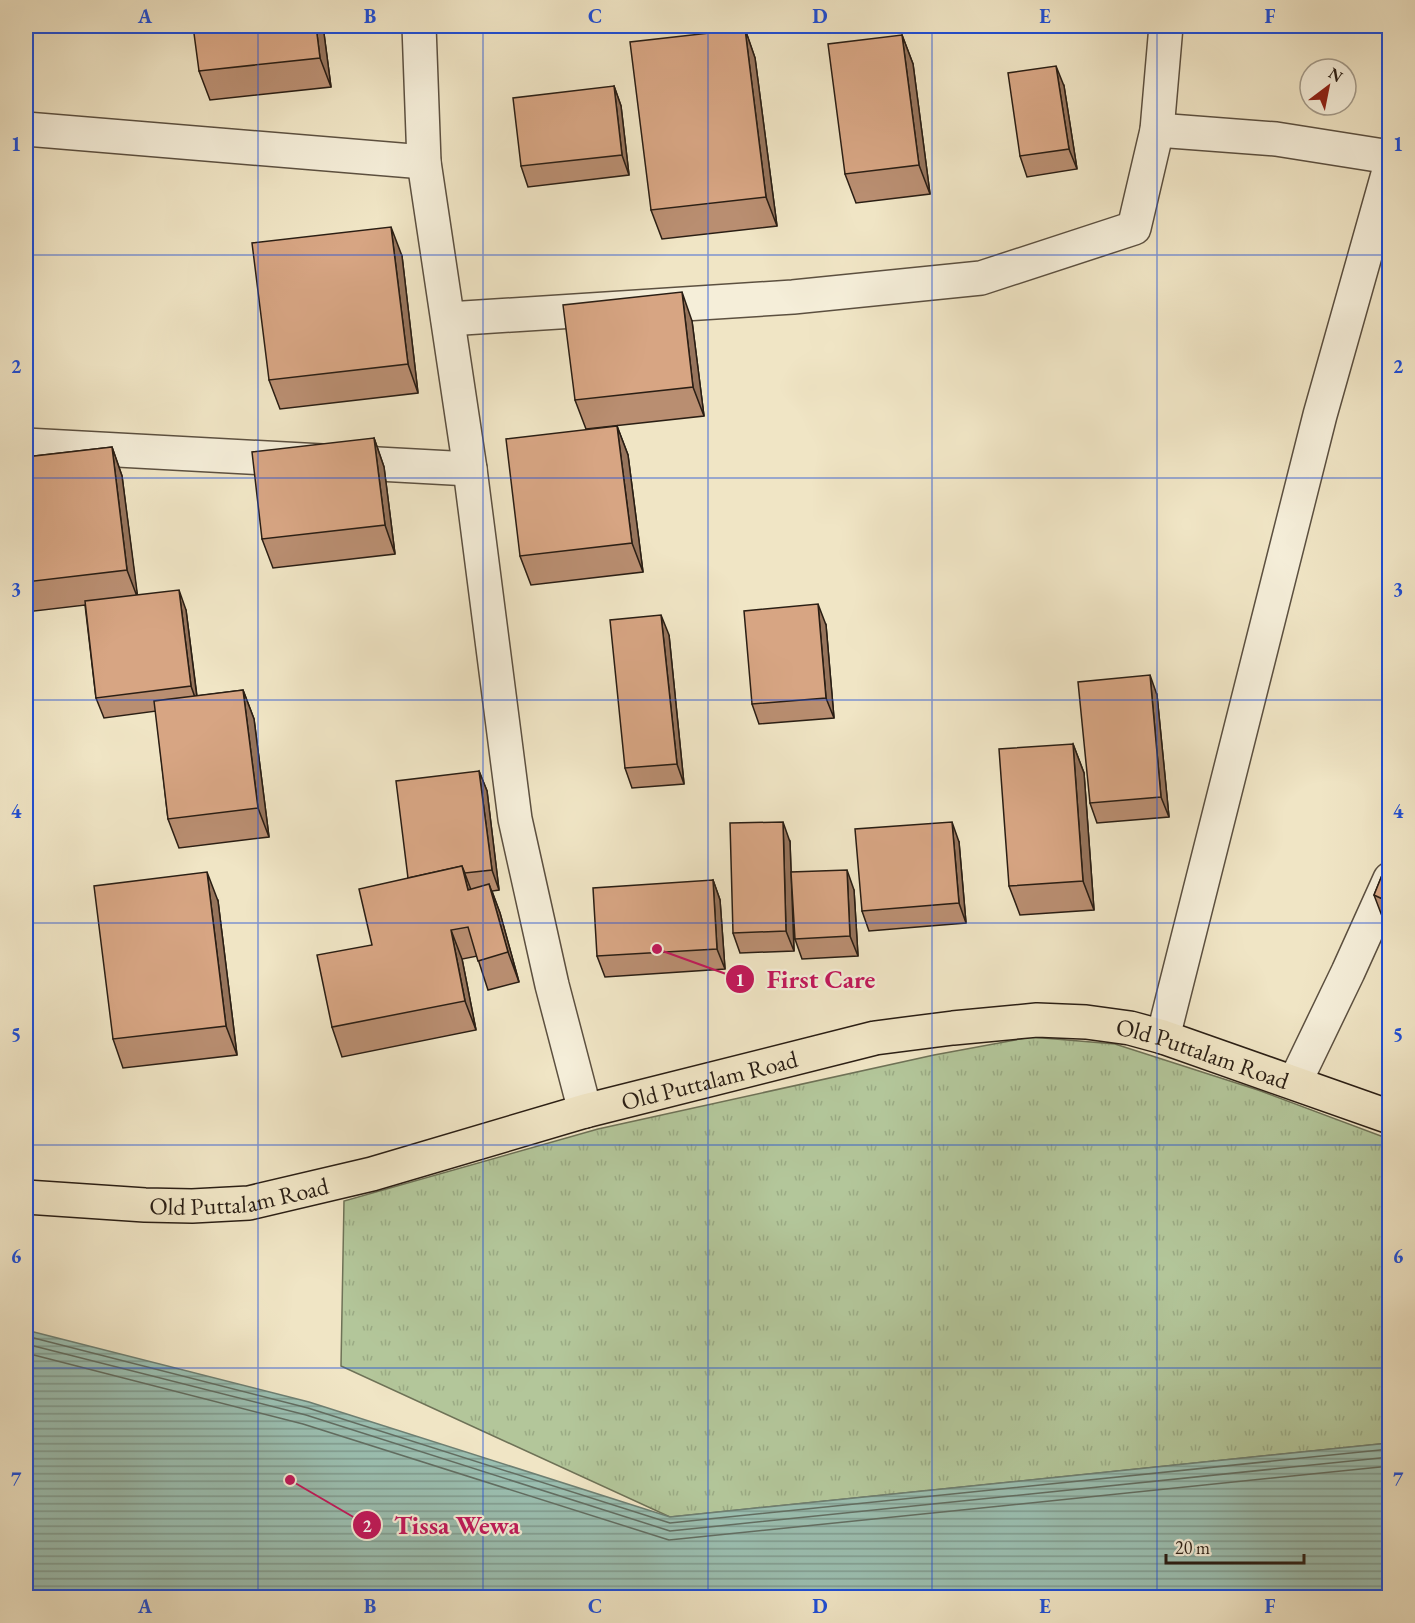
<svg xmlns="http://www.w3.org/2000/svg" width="1415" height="1623" viewBox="0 0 1415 1623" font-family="'EB Garamond',serif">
<defs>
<pattern id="grass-tufts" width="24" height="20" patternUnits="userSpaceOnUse" patternTransform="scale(1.5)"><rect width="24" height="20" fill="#b3c69a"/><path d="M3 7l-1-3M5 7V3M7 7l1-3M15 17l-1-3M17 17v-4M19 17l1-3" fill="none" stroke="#9aaa84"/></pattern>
<pattern id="water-rules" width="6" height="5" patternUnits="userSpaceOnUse" patternTransform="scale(1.5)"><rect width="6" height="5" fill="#9bbfb1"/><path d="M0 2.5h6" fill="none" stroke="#7f9b8f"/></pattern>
</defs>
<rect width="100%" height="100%" fill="#f0e5c5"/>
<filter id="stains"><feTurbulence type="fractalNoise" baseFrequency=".00333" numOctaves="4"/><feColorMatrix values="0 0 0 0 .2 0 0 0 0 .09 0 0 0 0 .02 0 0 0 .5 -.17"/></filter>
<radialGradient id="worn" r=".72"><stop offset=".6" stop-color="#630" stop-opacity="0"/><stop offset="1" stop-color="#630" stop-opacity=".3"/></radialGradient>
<!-- grass -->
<path fill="url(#grass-tufts)" stroke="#6e7257" stroke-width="1.5" d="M1031 1037 1115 1044 1258 1090 1389 1139V1443L670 1517 341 1366 344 1201 598 1129 934 1055Z"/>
<!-- water -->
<path fill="url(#water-rules)" stroke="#6e7f72" stroke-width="1.5" d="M26 1330 309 1402 670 1517 1389 1443V1597H26Z"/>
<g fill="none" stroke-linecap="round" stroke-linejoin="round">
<!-- shore -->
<g stroke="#626e62" stroke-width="1.5">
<path d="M26 1336 308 1408 670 1523 1390 1449"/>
<path d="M26 1344 306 1415 670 1531 1390 1457"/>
<path d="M26 1353 303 1424 669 1540 1390 1466"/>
</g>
<defs>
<g id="minor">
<path d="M419 26 424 162 470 469 515 819 552 985 585 1111"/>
<path d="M26 129 424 162"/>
<path d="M1157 130 1276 139 1390 157"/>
<path d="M448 319 793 297 981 278 1134 228 1157 130 1166 26"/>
<path d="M26 445 470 469"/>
<path d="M1163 1037 1320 415 1390 167"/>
<path d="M1295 1082 1348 972 1390 879"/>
</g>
<g id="major">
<path id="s1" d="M26 1197 145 1205 192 1206 249 1203 372 1174 585 1111 875 1038 953 1028 1037 1020 1086 1022 1130 1028 1163 1037 1390 1117"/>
</g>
</defs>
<!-- minor casing -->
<use href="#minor" stroke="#5c5040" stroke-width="36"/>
<!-- major casing -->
<use href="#major" stroke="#2a1e14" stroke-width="36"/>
<!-- minor -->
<use href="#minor" stroke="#f5eed9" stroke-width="33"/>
<!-- major -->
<use href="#major" stroke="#f0e5c5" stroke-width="33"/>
</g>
<!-- wall -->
<g fill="#b98e71" stroke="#2a1e14" stroke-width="1.5">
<path d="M323 26 331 87 210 100 199 71Z"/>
<path d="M745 29 755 58 777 226 662 239 651 210Z"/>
<path d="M902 35 913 64 930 194 856 203 845 174Z"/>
<path d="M614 86 621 106 629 175 528 187 521 166Z"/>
<path d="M1064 86 1077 169 1027 177 1020 156Z"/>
<path d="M402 256 418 393 280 409 269 380Z"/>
<path d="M692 321 704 416 586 429 575 400Z"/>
<path d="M617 426 628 455 643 572 531 585 520 556Z"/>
<path d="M374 438 384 467 395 554 273 568 262 539Z"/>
<path d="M112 447 122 476 137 595 186 610 197 696 243 690 254 719 269 837 179 848 168 819 156 711 104 718 96 698 85 605 26 612V457Z"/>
<path d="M826 625 834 718 759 724 752 704Z"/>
<path d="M669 635 684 784 632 788 625 768Z"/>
<path d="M1157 695 1169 817 1097 823 1090 803Z"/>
<path d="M1073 744 1084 773 1094 910 1020 915 1009 886Z"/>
<path d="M479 771 487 791 499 890 492 891 500 913 519 982 488 990 477 956 462 959 476 1030 342 1057 332 1027 372 945 408 878Z"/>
<path d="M790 842 791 872 854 890 858 956 802 959 795 939 791 874 794 951 740 953 733 933Z"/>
<path d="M959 842 966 923 869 931 862 911Z"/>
<path d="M1389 858V926L1385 924 1374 895Z"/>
<path d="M713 880 720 900 725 969 605 977 597 956Z"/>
<path d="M218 901 237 1055 123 1068 113 1039Z"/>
</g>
<!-- shaded-wall -->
<g fill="#96745c" stroke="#2a1e14" stroke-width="1.5">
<path d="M316 26H323L331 87 320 58Z"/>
<path d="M745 29 755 58 777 226 766 197Z"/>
<path d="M902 35 913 64 930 194 919 165Z"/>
<path d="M1056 66 1064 86 1077 169 1069 149Z"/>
<path d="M614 86 621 106 629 175 622 155Z"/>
<path d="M391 227 402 256 418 393 408 364Z"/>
<path d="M682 292 692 321 704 416 693 387Z"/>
<path d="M617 426 628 455 643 572 632 543Z"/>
<path d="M374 438 384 467 395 554 385 525Z"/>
<path d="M112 447 122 476 138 599 127 570Z"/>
<path d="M179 590 186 610 198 706 191 686Z"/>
<path d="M818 604 826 625 834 718 826 698Z"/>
<path d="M661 615 669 635 684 784 677 764Z"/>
<path d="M1150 675 1157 695 1169 817 1161 797Z"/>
<path d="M243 690 254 719 269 837 258 808Z"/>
<path d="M1073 744 1084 773 1094 910 1083 881Z"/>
<path d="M479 771 487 791 499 890 492 870Z"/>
<path d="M783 822 790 842 794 951 786 931Z"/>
<path d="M952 822 959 842 966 923 959 903Z"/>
<path d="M462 866 473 895 468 890Z"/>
<path d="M847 870 854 890 858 956 850 936Z"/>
<path d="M207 872 218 901 237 1055 226 1026Z"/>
<path d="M713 880 720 900 725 969 717 949Z"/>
<path d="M489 884 500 913 519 982 508 952Z"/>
<path d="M451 930 462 959 476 1030 465 1001Z"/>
</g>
<!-- building -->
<g fill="#d7a583" stroke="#2a1e14" stroke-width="1.5">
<path d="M193 26H316L320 58 199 71Z"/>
<path d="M745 29 766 197 651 210 630 42Z"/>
<path d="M902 35 919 165 845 174 828 44Z"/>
<path d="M1056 66 1069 149 1020 156 1008 73Z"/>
<path d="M614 86 622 155 521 166 513 98Z"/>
<path d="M391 227 408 364 269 380 252 243Z"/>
<path d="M682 292 693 387 575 400 563 305Z"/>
<path d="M617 426 632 543 520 556 506 439Z"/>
<path d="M374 438 385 525 262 539 252 452Z"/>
<path d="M112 447 127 570 26 582V457Z"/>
<path d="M179 590 191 686 96 698 85 601Z"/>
<path d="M818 604 826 698 752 704 744 611Z"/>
<path d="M661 615 677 764 625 768 610 620Z"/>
<path d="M1150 675 1161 797 1090 803 1078 682Z"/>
<path d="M243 690 258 808 168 819 154 701Z"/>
<path d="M1073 744 1083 881 1009 886 999 749Z"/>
<path d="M479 771 492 870 465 873 462 866 408 878 396 781Z"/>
<path d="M783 822 786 931 733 933 730 823Z"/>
<path d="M952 822 959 903 862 911 855 829Z"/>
<path d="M1389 858V902L1374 895Z"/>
<path d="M462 866 468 890 489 884 508 952 478 961 468 927 451 930 465 1001 332 1027 317 955 372 945 359 889Z"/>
<path d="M847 870 850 936 795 939 791 872Z"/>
<path d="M207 872 226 1026 113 1039 94 886Z"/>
<path d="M713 880 717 949 597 956 593 888Z"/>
</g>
<!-- grid -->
<path fill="none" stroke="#1d4ed8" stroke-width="1.5" stroke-opacity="0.55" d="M258 26V1598M483 26V1598M708 26V1598M932 26V1598M1157 26V1598M26 255H1390M26 478H1390M26 700H1390M26 923H1390M26 1145H1390M26 1368H1390"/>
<g text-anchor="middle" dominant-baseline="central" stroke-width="4.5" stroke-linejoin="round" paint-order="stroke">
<!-- street labels -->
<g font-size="24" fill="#2a1e14" stroke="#f5eed9">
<text stroke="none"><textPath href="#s1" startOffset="1204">Old Puttalam Road</textPath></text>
<text stroke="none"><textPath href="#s1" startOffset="700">Old Puttalam Road</textPath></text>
<text stroke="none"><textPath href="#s1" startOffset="214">Old Puttalam Road</textPath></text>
</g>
</g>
<!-- callouts -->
<path fill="none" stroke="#c2185b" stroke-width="2" d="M657 949L740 979M290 1480L367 1525"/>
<g fill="#c2185b" stroke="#f5eed9" stroke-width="2">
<circle cx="657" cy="949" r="6"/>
<circle cx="290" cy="1480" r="6"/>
<circle cx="740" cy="979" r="15"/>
<circle cx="367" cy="1525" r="15"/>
</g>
<g font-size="18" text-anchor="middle" font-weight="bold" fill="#fff">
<text x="740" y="986">1</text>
<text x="367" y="1532">2</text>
</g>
<g font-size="26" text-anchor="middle" font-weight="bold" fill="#c2185b" stroke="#f5eed9" stroke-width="4.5" stroke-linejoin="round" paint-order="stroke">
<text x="821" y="988">First Care</text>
<text x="457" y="1534">Tissa Wewa</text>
</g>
<!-- margin -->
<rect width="1415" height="1623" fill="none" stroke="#f0e5c5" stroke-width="66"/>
<!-- north arrow -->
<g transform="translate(1328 87) rotate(32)"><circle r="28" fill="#f5eed9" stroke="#a49b8a" stroke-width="1.5"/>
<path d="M0-4.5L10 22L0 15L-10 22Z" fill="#8f2418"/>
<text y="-9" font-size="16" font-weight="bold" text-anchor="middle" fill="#2a1e14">N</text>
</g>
<!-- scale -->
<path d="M1166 1554v9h138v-9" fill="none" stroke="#2a1e14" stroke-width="3"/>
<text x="1175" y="1554" font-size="18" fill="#2a1e14" stroke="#f5eed9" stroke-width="4.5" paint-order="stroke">20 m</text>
<rect x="33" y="33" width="1349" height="1557" fill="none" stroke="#1d4ed8" stroke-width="2"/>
<g font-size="20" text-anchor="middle" font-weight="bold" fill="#1d4ed8">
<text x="145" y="23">A</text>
<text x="370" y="23">B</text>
<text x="595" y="23">C</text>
<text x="820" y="23">D</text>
<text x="1045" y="23">E</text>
<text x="1270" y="23">F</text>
<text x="16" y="151">1</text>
<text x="1398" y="151">1</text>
<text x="16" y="373">2</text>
<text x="1398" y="373">2</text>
<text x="16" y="596">3</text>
<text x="1398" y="596">3</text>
<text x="16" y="818">4</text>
<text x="1398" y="818">4</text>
<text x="16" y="1041">5</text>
<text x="1398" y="1041">5</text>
<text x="16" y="1263">6</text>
<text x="1398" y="1263">6</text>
<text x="16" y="1486">7</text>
<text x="1398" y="1486">7</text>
<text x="145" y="1613">A</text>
<text x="370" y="1613">B</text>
<text x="595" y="1613">C</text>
<text x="820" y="1613">D</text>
<text x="1045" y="1613">E</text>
<text x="1270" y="1613">F</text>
</g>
<rect width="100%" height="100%" filter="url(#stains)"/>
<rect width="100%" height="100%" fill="url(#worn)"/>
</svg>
